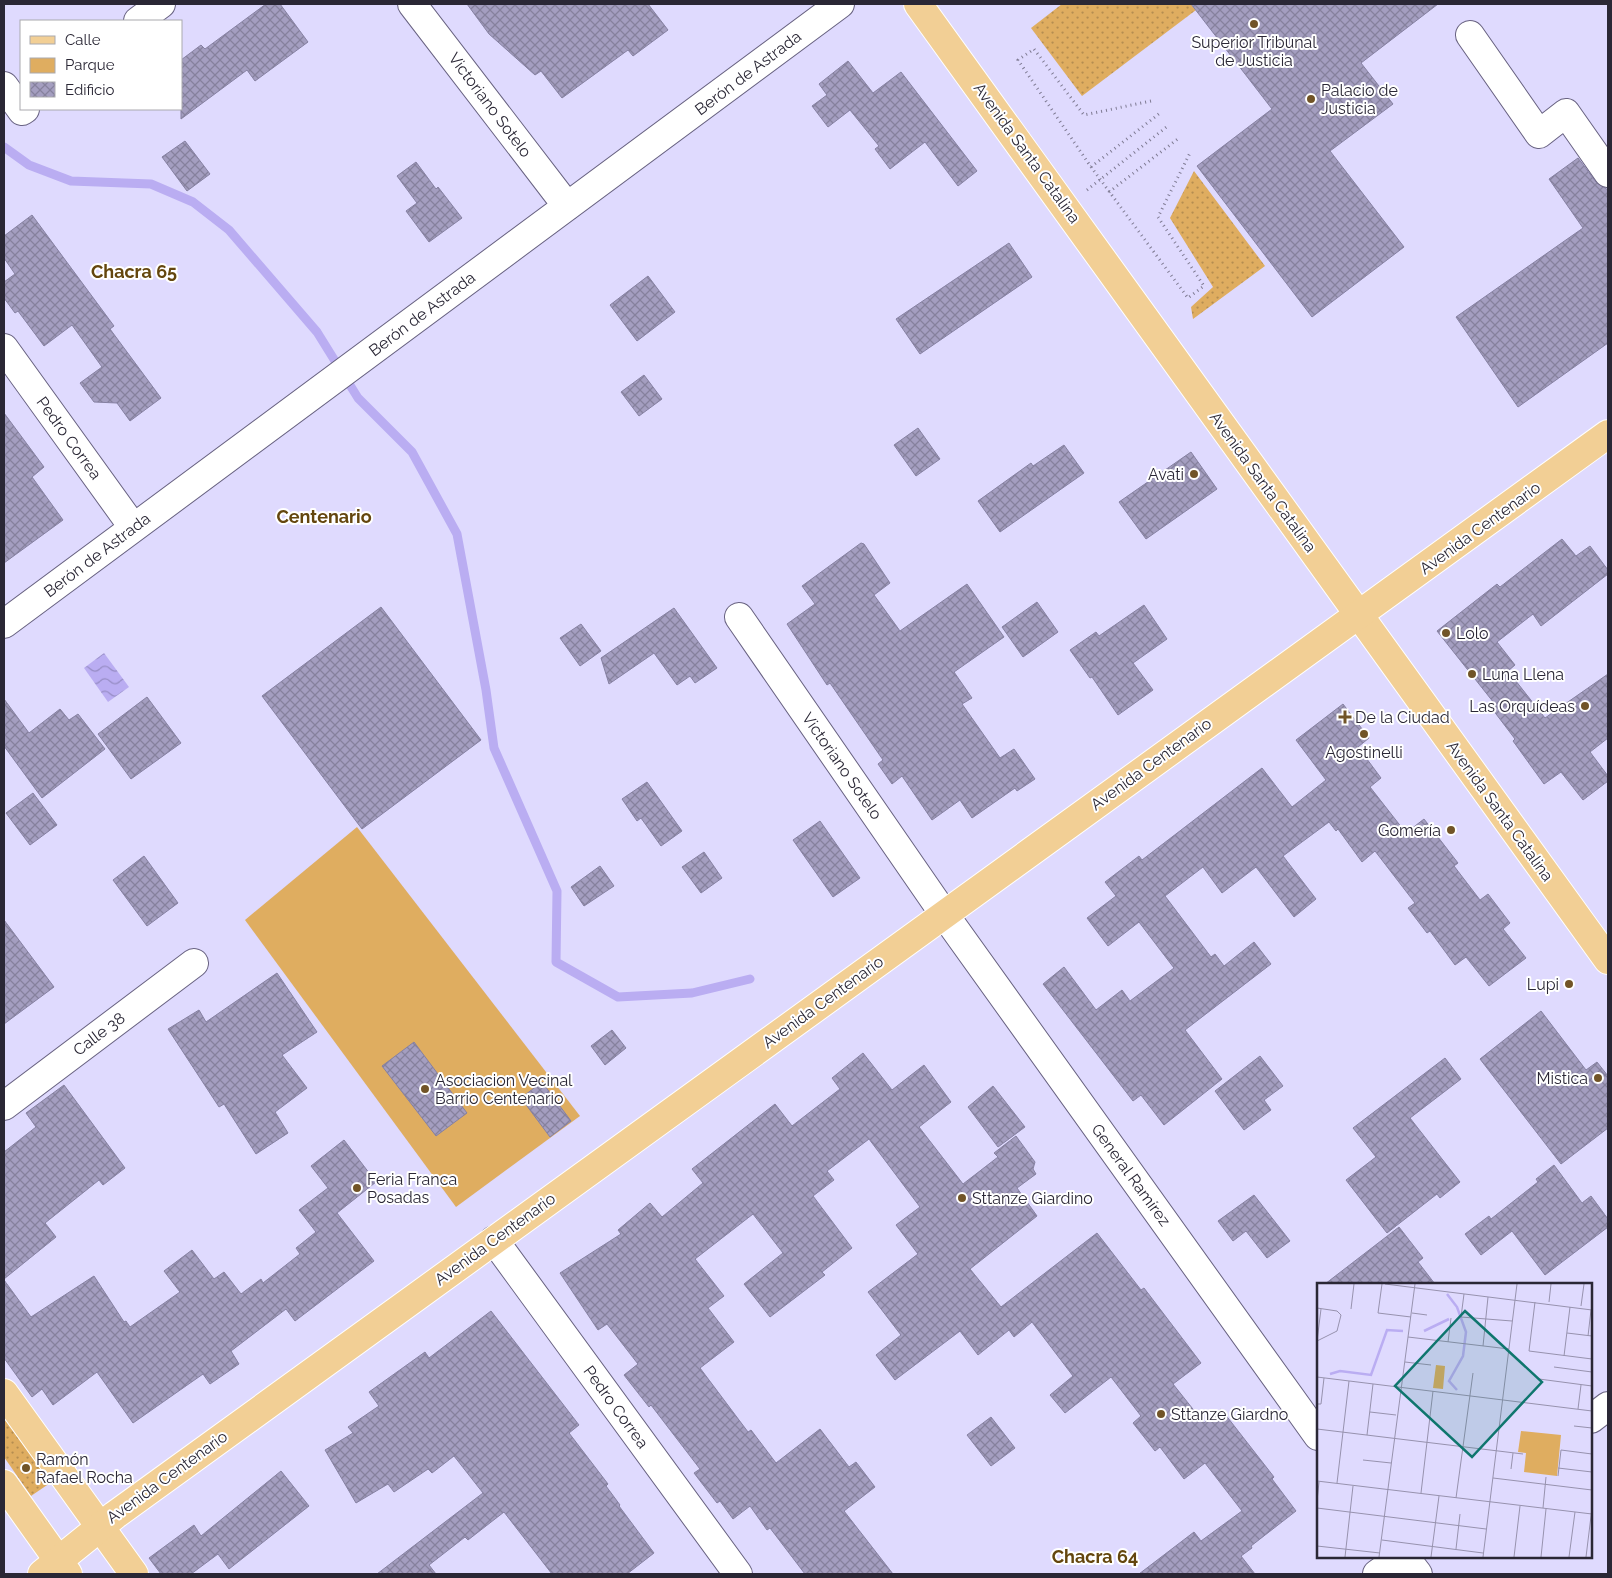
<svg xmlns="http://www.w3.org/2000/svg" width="1612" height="1578" viewBox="0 0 1612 1578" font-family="Raleway,sans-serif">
<defs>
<pattern id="grass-dots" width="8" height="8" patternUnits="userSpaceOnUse" patternTransform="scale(1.25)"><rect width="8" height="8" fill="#dfad60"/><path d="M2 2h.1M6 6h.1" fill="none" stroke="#b58d50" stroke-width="1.8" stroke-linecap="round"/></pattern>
<pattern id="water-waves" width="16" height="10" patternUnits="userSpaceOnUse" patternTransform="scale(1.25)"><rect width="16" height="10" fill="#baadf2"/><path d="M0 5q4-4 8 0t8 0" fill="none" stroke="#978dc5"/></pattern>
<pattern id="building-cross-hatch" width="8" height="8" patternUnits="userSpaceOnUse" patternTransform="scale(1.25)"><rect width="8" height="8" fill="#a49ec0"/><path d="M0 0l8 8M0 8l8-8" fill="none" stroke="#86819d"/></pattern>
</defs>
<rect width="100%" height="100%" fill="#dfdafe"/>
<!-- grass -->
<g fill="url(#grass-dots)">
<path d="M1062 4H1191L1196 10 1082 96 1031 28Z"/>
<path d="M1194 171 1265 266 1193 319 1191 307 1213 287 1170 218Z"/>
<path d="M4 1413 53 1481 31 1496 4 1457Z"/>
</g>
<!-- park -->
<path fill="#dfad60" d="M357 827 580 1116 456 1207 245 920Z"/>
<!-- water -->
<path fill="url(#water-waves)" d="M104 653 129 687 108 702 84 668Z"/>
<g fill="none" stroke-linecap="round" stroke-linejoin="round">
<!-- stream -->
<path stroke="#baadf2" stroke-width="9" d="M4 147 29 165 71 181 151 184 193 202 229 230 317 332 358 398 412 452 457 534 486 690 494 748 557 891 556 962 618 997 692 993 750 979"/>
</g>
<!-- building -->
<g fill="url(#building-cross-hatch)" stroke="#8681a2">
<path d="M266 4H280L308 42 255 81 247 70 181 119V60L201 45 205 49Z"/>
<path d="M467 4H648L668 30 633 56 628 50 562 98 541 71 535 75 489 34Z"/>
<path d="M1191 4H1438L1361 63 1393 104 1330 151 1404 247 1312 317 1197 166 1272 109Z"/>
<path d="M848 61 873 93 901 72 977 171 958 186 925 142 890 169 875 149 879 146 850 110 828 127 812 106 827 95 819 84Z"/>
<path d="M185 141 210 174 187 191 162 157Z"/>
<path d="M1578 158 1596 182 1608 190V343L1518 407 1456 317 1583 228 1549 179Z"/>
<path d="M416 162 436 189 438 187 462 218 429 242 406 211 417 203 397 176Z"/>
<path d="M32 215 114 326 110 329 161 398 130 421 117 403 94 402 80 383 102 367 72 325 44 346 18 311 15 313 4 298V282L15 274 4 258V236Z"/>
<path d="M1009 243 1032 277 920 354 896 319Z"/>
<path d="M648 276 675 312 637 341 610 305Z"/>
<path d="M644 375 662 399 639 416 621 392Z"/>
<path d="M4 413 44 467 32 477 63 520 4 563Z"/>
<path d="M918 428 940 459 916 476 894 445Z"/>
<path d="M1064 445 1084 473 1000 532 978 501 1031 463 1033 466Z"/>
<path d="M1191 452 1217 489 1146 539 1119 502Z"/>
<path d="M1562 539 1576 556 1590 546 1608 570V574L1541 626 1533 614 1497 642 1515 665 1508 671 1545 718 1608 674V738L1590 752 1608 776V781L1583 800 1561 772 1544 784 1513 741 1515 739 1490 706 1494 703 1437 631 1497 584 1500 587Z"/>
<path d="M861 543 864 544 890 583 874 595 900 631 967 584 1004 637 954 672 972 698 962 704 1000 758 1014 749 1035 779 1017 791 1015 788 972 818 960 800 932 820 902 776 892 784 878 764 883 760 830 683 827 685 787 624 815 604 802 586Z"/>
<path d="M1037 602 1058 632 1023 657 1002 627Z"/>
<path d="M1144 605 1167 639 1133 663 1153 690 1118 715 1092 677 1090 678 1070 650 1096 632 1099 636Z"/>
<path d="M381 607 481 740 362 829 262 696Z"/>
<path d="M674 608 717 668 695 683 690 676 677 685 654 653 609 684 601 658Z"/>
<path d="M581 624 601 651 580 666 560 638Z"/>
<path d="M147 697 181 743 131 779 98 734Z"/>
<path d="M4 699 29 733 60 709 69 720 78 714 105 749 42 798 4 746Z"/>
<path d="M1343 704 1369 738 1358 747 1381 778 1370 787 1406 833 1424 819 1458 863 1454 866 1480 900 1488 894 1510 923 1503 929 1526 958 1489 986 1466 957 1455 965 1430 931 1427 933 1408 908 1415 903 1375 851 1362 862 1338 829 1336 831 1329 822 1283 856 1316 899 1294 917 1256 867 1222 893 1203 867 1165 896 1211 957 1215 954 1224 966 1254 942 1271 964 1185 1030 1222 1079 1164 1125 1141 1095 1133 1101 1043 984 1064 967 1096 1010 1122 990 1130 1001 1174 968 1139 922 1108 946 1087 918 1116 896 1105 882 1139 856 1142 860 1262 768 1292 807 1326 780 1296 740Z"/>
<path d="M647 782 682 831 661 846 641 818 637 821 622 799Z"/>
<path d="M33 793 57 825 30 845 6 813Z"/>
<path d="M820 821 860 878 833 897 793 840Z"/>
<path d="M704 852 722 878 701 893 682 867Z"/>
<path d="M144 856 178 903 147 926 113 880Z"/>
<path d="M600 866 614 886 584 906 571 887Z"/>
<path d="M4 920 54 987 4 1024Z"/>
<path d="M277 973 317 1032 282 1055 307 1088 275 1112 288 1133 256 1154 224 1104 219 1107 168 1029 199 1010 206 1022Z"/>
<path d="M1541 1011 1586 1070 1597 1062 1608 1076V1128L1561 1164 1480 1059Z"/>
<path d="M612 1030 626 1048 605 1065 591 1046Z"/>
<path d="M414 1042 467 1113 436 1136 382 1066Z"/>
<path d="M863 1053 892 1090 924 1065 951 1102 919 1127 963 1184 998 1157 994 1153 1016 1136 1035 1162 1033 1169 1036 1174 1017 1188 1037 1216 970 1269 1001 1307 1097 1233 1141 1290 1144 1288 1201 1363 1173 1384 1204 1423 1221 1409 1274 1477 1272 1479 1296 1511 1251 1546 1252 1548 1241 1556 1255 1574H1139L1194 1532 1201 1541 1242 1511 1205 1463 1184 1479 1160 1447 1155 1451 1133 1423 1141 1416 1111 1377 1065 1413 1050 1395 1073 1376 1032 1322 1014 1337 1009 1330 978 1355 960 1331 895 1380 876 1355 901 1335 868 1292 918 1254 896 1225 920 1207 869 1139 827 1171 834 1180 813 1196 852 1248 822 1272 825 1275 770 1317 744 1284 783 1253 753 1214 695 1259 724 1296 708 1308 734 1342 700 1368 748 1432 751 1430 776 1463 820 1429 849 1467 856 1462 875 1487 844 1511 893 1574H805L770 1528 767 1530 750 1506 733 1519 720 1501 717 1503 694 1473 700 1469 651 1405 649 1407 624 1375 638 1364 607 1324 598 1330 560 1273 621 1234 618 1230 650 1203 662 1217 703 1183 692 1169 775 1104 792 1126 840 1089 832 1078Z"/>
<path d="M1260 1056 1283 1086 1264 1100 1271 1110 1244 1130 1215 1091Z"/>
<path d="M1445 1058 1461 1079 1410 1118 1460 1182 1440 1198 1437 1194 1387 1233 1346 1180 1376 1157 1353 1128Z"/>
<path d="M542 1082 571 1121 550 1137 521 1098Z"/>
<path d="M64 1085 125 1168 103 1185 99 1180 45 1223 56 1237 4 1279V1152L36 1127 26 1113Z"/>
<path d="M993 1086 1025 1127 998 1147 968 1107Z"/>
<path d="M344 1140 376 1182 337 1213 374 1261 295 1321 286 1309 231 1351 239 1364 210 1384 203 1374 133 1423 97 1372 53 1405 42 1389 32 1397 4 1358V1280L31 1317 94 1276 124 1322 126 1321 130 1327 180 1292 164 1271 192 1250 214 1279 224 1272 241 1294 261 1279 263 1283 300 1254 296 1248 316 1232 299 1210 328 1188 311 1166Z"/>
<path d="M1554 1165 1582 1203 1591 1196 1608 1219V1227L1545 1275 1512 1231 1481 1255 1465 1234 1489 1216 1491 1219 1538 1182 1536 1179Z"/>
<path d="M1254 1195 1290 1241 1267 1258 1246 1231 1233 1241 1218 1221Z"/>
<path d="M1399 1227 1423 1258 1418 1262 1435 1284H1325Z"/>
<path d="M491 1311 579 1425 569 1433 608 1484 606 1486 620 1505 619 1506 654 1553 627 1574H552L504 1512 468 1540 465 1537 429 1565 436 1574H377L483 1493 454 1456 432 1473 428 1469 394 1492 388 1484 356 1503 325 1450 353 1433 348 1427 379 1406 369 1392 425 1352 429 1358Z"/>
<path d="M991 1417 1015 1448 991 1466 967 1435Z"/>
<path d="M281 1471 309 1506 229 1569 218 1554 191 1574H161L149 1558 194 1525 201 1536Z"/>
</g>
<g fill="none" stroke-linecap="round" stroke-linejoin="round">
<defs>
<g id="minor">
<path d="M412 4 567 206"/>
<path d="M138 21 161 4"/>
<path d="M1470 35 1539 134 1566 113 1608 173"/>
<path d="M4 86 22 111 25 109"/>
<path d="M4 348 133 527"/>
<path d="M739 617 944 914 1318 1436"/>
<path d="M4 624 840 4"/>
<path d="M4 1106 194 963"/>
<path d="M494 1240 738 1574"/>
<path d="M1591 1419 1608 1406"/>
<path d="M1405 1557 1418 1574"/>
<path d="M1377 1574 1401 1557"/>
</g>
<g id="major">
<path d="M918 4 1608 960"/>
<path d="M4 1393 134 1574"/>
<path d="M4 1484 68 1574"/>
<path d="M42 1574 115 1515 1608 434"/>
</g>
</defs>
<!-- minor casing -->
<use href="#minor" stroke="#686281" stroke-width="30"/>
<!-- major casing -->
<use href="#major" stroke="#fff" stroke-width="30"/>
<!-- path -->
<g stroke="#7f7b93" stroke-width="3" stroke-dasharray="1 4" stroke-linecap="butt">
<path d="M1151 101 1084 115 1034 49 1018 60 1091 167 1188 298 1204 286 1158 217 1190 153"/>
<path d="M1091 167 1160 113"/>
<path d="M1087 190 1169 125"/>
<path d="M1109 192 1179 138"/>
</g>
<!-- minor -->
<use href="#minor" stroke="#fff" stroke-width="28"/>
<!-- major -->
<use href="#major" stroke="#f2cf95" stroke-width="28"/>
</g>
<!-- markers -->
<g fill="#715427" stroke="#fff" stroke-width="2">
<circle cx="1254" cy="24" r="5"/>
<circle cx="1311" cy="99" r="5"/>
<circle cx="1194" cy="474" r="5"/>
<circle cx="1446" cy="633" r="5"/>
<circle cx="1472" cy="674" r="5"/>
<circle cx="1585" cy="706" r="5"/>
<path d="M1342.5 709.5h5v5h5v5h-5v5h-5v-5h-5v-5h5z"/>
<circle cx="1364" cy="734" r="5"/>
<circle cx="1451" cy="830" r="5"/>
<circle cx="1569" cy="984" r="5"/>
<circle cx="1598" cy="1078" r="5"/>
<circle cx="425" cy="1089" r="5"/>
<circle cx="357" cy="1188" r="5"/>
<circle cx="962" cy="1198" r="5"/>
<circle cx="1161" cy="1414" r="5"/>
<circle cx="26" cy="1468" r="5"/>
</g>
<g text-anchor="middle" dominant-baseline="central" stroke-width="4" stroke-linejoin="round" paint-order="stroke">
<!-- poi labels -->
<g font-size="16" fill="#2a2735" stroke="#fff" text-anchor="start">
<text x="1254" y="42" text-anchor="middle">Superior Tribunal<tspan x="1254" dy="18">de Justicia</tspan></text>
<text x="1321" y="90">Palacio de<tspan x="1321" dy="18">Justicia</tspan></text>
<text x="1184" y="474" text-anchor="end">Avati</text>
<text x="1456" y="633">Lolo</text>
<text x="1482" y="674">Luna Llena</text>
<text x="1575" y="706" text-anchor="end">Las Orquídeas</text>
<text x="1355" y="717">De la Ciudad</text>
<text x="1364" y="752" text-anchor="middle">Agostinelli</text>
<text x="1441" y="830" text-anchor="end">Gomería</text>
<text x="1559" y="984" text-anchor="end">Lupi</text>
<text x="1588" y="1078" text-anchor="end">Mistica</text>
<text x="435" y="1080">Asociacion Vecinal<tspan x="435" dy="18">Barrio Centenario</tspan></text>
<text x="367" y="1179">Feria Franca<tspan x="367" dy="18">Posadas</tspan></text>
<text x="972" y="1198">Sttanze Giardino</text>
<text x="1171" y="1414">Sttanze Giardno</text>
<text x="36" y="1459">Ramón<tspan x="36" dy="18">Rafael Rocha</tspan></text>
</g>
<!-- street labels -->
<g font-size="16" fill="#2a2735" stroke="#fff">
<text transform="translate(748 73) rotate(-37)">Berón de Astrada</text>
<text transform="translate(490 105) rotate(53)">Victoriano Sotelo</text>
<text transform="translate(1027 153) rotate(54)">Avenida Santa Catalina</text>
<text transform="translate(422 314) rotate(-37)">Berón de Astrada</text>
<text transform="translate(69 438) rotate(54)">Pedro Correa</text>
<text transform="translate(1263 482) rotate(54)">Avenida Santa Catalina</text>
<text transform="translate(1480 528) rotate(-36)">Avenida Centenario</text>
<text transform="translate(97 555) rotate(-37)">Berón de Astrada</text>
<text transform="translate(1151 764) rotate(-36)">Avenida Centenario</text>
<text transform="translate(842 766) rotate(55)">Victoriano Sotelo</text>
<text transform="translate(1500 811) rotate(54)">Avenida Santa Catalina</text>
<text transform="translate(823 1002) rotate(-36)">Avenida Centenario</text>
<text transform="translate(99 1034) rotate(-37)">Calle 38</text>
<text transform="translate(1131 1175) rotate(54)">General Ramírez</text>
<text transform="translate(495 1239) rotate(-36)">Avenida Centenario</text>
<text transform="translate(616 1407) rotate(54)">Pedro Correa</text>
<text transform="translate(167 1477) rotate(-36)">Avenida Centenario</text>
</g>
<!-- neighbourhood labels -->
<g font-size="18" font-weight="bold" fill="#64460e" stroke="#fff">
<text x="134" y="271">Chacra 65</text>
<text x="324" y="516">Centenario</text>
<text x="1095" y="1556">Chacra 64</text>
</g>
</g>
<!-- overview -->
<g transform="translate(1317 1283)">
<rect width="275" height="275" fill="#dfdafe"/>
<path d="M119 82 128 83 126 106 116 105ZM204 148 244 152 240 193 207 189 209 170 201 169Z" fill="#dfad60"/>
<path fill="none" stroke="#baadf2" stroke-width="2.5" d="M130 11 140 24 149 49 146 73 132 98 140 107M107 48 132 36M13 91 23 88 54 92 70 47 86 48"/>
<path fill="none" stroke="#9792ae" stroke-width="1" d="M65 1 61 30 94 34M68 1 275 27M147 11 144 34 195 38M218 19 212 68 275 76M232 19 234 1M264 23 267 1M0 25 20 28 24 32 20 48 0 58 4 26M34 26 37 1M95 30 110 32M250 50 275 53M271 53 274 27M91 54 192 66M131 59 134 35M166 63 171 14M247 73 253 24M88 79 114 82M237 84 275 89M0 94 275 128M222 96 275 103M0 121H4L7 95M261 126 264 102M53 129 79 132M257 143 275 145M0 146 206 171M50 152 56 101M46 177 74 180M241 185 275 189M194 186 196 170M241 193 244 167 275 171M176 195 275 207M0 198 275 231M20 200 32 98M104 210 116 108M139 215 156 90M0 218 2 199M0 225 169 246M226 225 229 194M65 257 166 270M0 263 63 270M139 266 143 231M28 274 36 203M62 274 98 1M114 274 122 213M166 274 200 1M197 274 203 223M224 274 229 226M252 274 258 229M269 274 275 225"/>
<path fill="#0f766e" fill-opacity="0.15" stroke="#0f766e" stroke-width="2.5" d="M148 28 225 99 155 174 78 103Z"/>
<rect width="275" height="275" fill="none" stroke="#2a2735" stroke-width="2.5"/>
</g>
<!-- border -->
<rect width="1612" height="1578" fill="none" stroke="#2a2735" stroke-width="10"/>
<!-- legend -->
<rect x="20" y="20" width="162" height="90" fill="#ffffff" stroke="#aaa9ae"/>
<rect x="30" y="36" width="25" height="8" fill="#f2cf95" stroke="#aaa9ae"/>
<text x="65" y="45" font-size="15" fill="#2a2735">Calle</text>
<rect x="30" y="58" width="25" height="15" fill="#dfad60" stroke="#aaa9ae"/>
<text x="65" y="70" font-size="15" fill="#2a2735">Parque</text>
<rect x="30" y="82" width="25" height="15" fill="url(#building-cross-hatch)" stroke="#aaa9ae"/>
<text x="65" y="95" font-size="15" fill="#2a2735">Edificio</text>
</svg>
